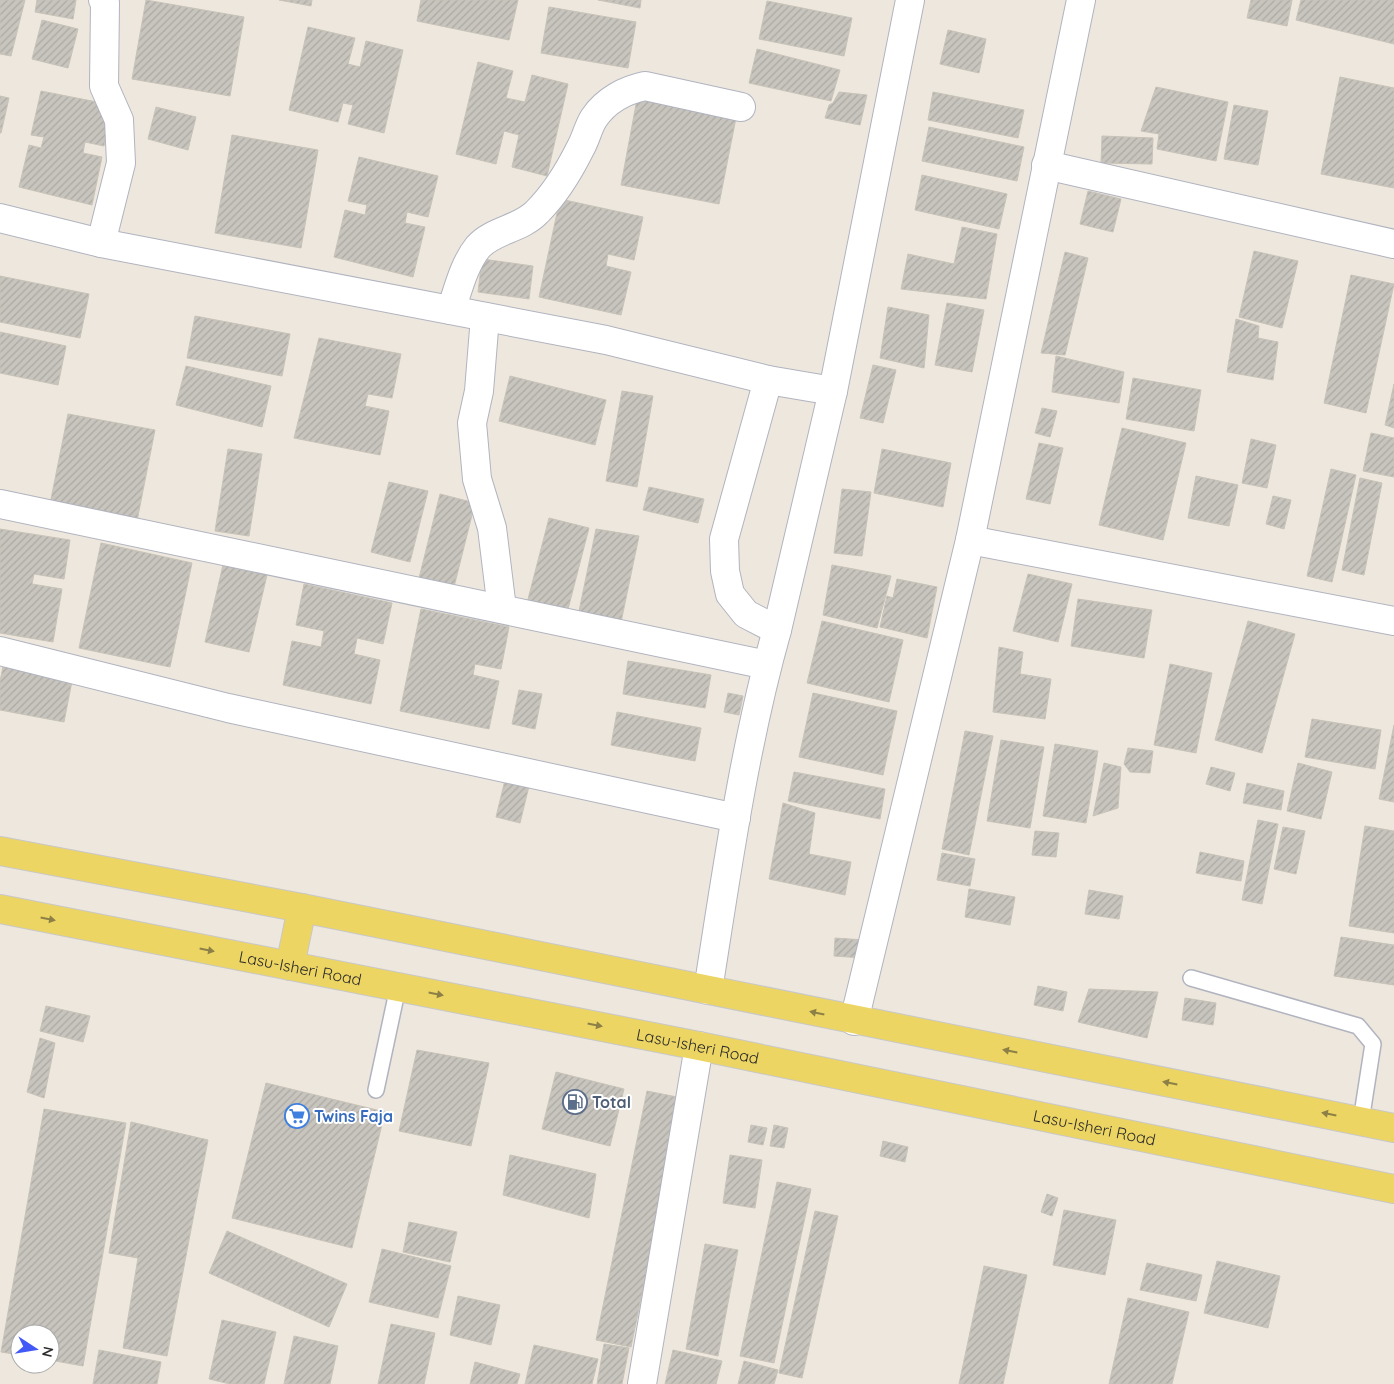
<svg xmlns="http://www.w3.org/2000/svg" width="1394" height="1384" viewBox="0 0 1394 1384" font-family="Quicksand,sans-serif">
<defs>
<pattern id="building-hatch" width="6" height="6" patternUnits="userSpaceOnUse" patternTransform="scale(1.25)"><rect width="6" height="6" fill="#c8c4be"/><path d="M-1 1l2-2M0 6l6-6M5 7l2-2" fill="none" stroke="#aca9a3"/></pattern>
</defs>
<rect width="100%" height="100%" fill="#ede7de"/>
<!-- building -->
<g fill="url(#building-hatch)" stroke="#c8c3b8">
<path d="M0 0H25L11 56 0 54Z"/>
<path d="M37 0H76L73 19 35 12Z"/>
<path d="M146 0 244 17 230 96 132 79Z"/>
<path d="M279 0H312L311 6Z"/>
<path d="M421 0H518L509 40 417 21Z"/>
<path d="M598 0H641L640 8Z"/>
<path d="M1251 0H1292L1287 26 1247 18Z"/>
<path d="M1301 0H1394V44L1296 20Z"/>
<path d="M767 1 852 18 844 56 759 39Z"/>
<path d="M549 7 636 22 628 68 541 53Z"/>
<path d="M42 20 78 29 68 68 32 59Z"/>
<path d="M308 27 355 38 348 64 360 67 366 41 403 50 384 133 348 124 353 105 343 103 338 122 289 110Z"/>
<path d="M948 30 986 39 979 73 940 64Z"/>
<path d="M757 49 840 70 831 101 749 83Z"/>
<path d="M478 62 513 71 506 98 525 102 532 75 568 84 547 176 512 167 519 135 504 131 496 164 456 154Z"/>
<path d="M1340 77 1394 88V188L1321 174Z"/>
<path d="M1156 87 1228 102 1216 161 1157 149 1159 134 1141 131Z"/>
<path d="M41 91 112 105 104 146 85 142 83 153 102 157 92 205 19 187 29 145 41 148 44 137 31 135Z"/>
<path d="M839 92 867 95 860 125 825 118 829 105 833 103Z"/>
<path d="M933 92 1024 110 1018 138 928 120Z"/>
<path d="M0 96 9 98 1 133H0Z"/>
<path d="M637 99 736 118 719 204 621 185Z"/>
<path d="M1234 105 1268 111 1258 165 1224 159Z"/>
<path d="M156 107 196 117 188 150 148 139Z"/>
<path d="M929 127 1024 147 1017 181 922 161Z"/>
<path d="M232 135 318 150 301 248 215 233Z"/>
<path d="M1102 136 1153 138 1152 164 1101 163Z"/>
<path d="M359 157 438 176 428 217 407 212 405 223 425 227 413 277 334 257 345 210 365 215 367 205 348 201Z"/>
<path d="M922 175 1007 194 999 229 915 210Z"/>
<path d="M1088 191 1121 199 1113 232 1080 224Z"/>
<path d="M560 199 643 217 634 260 608 254 606 266 631 272 621 315 539 297Z"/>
<path d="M962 227 997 234 986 299 901 289 908 254 954 264Z"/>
<path d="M1254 251 1298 261 1282 328 1239 317Z"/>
<path d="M1065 252 1088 258 1065 355 1041 353Z"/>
<path d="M482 259 533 266 529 299 478 292Z"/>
<path d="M1351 275 1394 284 1366 413 1324 403Z"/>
<path d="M0 276 89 294 80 338 0 322Z"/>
<path d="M947 303 984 310 972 372 935 365Z"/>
<path d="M888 307 929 315 924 368 880 358Z"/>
<path d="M195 316 290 334 282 376 187 358Z"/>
<path d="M1236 319 1259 326 1258 338 1278 342 1273 380 1227 372Z"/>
<path d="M0 332 66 346 58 385 0 373Z"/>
<path d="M319 338 401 354 392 398 368 394 365 406 389 411 380 455 294 438Z"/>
<path d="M1056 356 1124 372 1119 403 1052 392Z"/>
<path d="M873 365 896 370 883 423 860 418Z"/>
<path d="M186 366 271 386 262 427 176 405Z"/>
<path d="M510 376 606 400 595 445 499 421Z"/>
<path d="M1133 378 1201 390 1194 431 1126 419Z"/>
<path d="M1394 384V428L1385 425Z"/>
<path d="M622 391 653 396 637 487 606 481Z"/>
<path d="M1042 408 1057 411 1050 437 1035 433Z"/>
<path d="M68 414 155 430 137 521 50 504Z"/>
<path d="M1122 428 1186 443 1163 540 1099 525Z"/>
<path d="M1371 433 1394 438V477L1363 471Z"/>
<path d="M1251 439 1276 445 1267 488 1242 483Z"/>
<path d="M1039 443 1063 448 1050 504 1026 499Z"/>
<path d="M228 449 262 454 249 536 215 531Z"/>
<path d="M882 449 951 463 943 507 874 493Z"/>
<path d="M1331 469 1356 475 1332 582 1307 576Z"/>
<path d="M1196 476 1238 485 1229 526 1188 518Z"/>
<path d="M1360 478 1382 483 1364 575 1342 570Z"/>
<path d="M389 482 428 491 410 562 371 552Z"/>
<path d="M649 487 704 499 698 523 643 510Z"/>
<path d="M842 489 871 492 862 556 834 553Z"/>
<path d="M440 494 475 503 453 591 418 582Z"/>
<path d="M1273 496 1291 500 1284 529 1266 524Z"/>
<path d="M549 518 589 528 567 613 527 603Z"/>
<path d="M0 529 70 540 64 579 34 574 32 584 62 589 53 642 0 633Z"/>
<path d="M596 529 639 536 620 627 578 616Z"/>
<path d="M101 543 192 563 170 667 79 648Z"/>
<path d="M223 565 267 575 249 652 205 642Z"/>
<path d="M832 565 891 576 877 628 823 615Z"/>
<path d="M1028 574 1072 584 1058 642 1013 631Z"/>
<path d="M897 579 937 587 927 638 880 627 887 596 893 598Z"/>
<path d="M304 584 392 603 383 644 357 638 354 654 380 660 371 704 283 685 292 641 321 647 324 631 296 625Z"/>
<path d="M1078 599 1152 610 1144 658 1071 646Z"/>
<path d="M421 609 509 627 501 669 475 664 473 675 499 681 489 729 400 711Z"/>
<path d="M822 621 903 640 889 702 807 683Z"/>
<path d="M1248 621 1295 634 1262 753 1215 740Z"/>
<path d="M999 647 1023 652 1020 674 1051 679 1045 719 993 712Z"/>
<path d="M628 661 711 675 705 708 623 694Z"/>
<path d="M4 662 73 676 64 722 0 710V681Z"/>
<path d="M1170 664 1212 673 1196 753 1154 745Z"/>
<path d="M519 690 542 694 535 729 512 724Z"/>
<path d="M728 693 743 696 739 715 724 712Z"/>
<path d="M813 693 897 711 883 775 799 757Z"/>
<path d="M617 712 701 728 695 761 611 745Z"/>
<path d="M1312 719 1381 730 1375 769 1305 757Z"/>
<path d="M1394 725V802L1379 799Z"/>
<path d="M965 731 993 736 969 855 942 849Z"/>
<path d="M1001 740 1044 747 1030 828 987 821Z"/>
<path d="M1055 744 1098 751 1086 823 1043 816Z"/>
<path d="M1128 748 1153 751 1150 773 1130 772 1124 764Z"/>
<path d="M1104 763 1121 767 1118 808 1093 816Z"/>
<path d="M1298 763 1332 772 1321 819 1287 811Z"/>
<path d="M1211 767 1235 773 1230 791 1206 784Z"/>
<path d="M794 772 885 789 880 819 788 801Z"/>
<path d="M506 776 530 782 520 823 496 817Z"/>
<path d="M1247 783 1284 791 1281 810 1243 803Z"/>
<path d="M783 803 815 813 809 854 851 862 845 895 769 879Z"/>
<path d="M1258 820 1278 824 1262 904 1242 900Z"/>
<path d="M1365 826 1394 831V933L1349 926Z"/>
<path d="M1283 827 1305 831 1296 874 1274 869Z"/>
<path d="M1035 831 1059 833 1056 857 1032 855Z"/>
<path d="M1200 852 1244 861 1241 881 1196 873Z"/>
<path d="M942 853 975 859 970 886 937 880Z"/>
<path d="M969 889 1015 897 1010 925 965 917Z"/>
<path d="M1089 890 1123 896 1119 919 1085 914Z"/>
<path d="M1341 937 1394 945V985L1334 976Z"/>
<path d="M835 938 864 940 863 958 834 956Z"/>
<path d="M1038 986 1067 992 1063 1011 1034 1005Z"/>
<path d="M1089 989 1158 992 1147 1038 1078 1022Z"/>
<path d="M1185 998 1216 1003 1213 1025 1182 1020Z"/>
<path d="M46 1006 90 1016 83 1042 40 1031Z"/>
<path d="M40 1038 55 1043 44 1098 27 1092Z"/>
<path d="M417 1050 489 1063 471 1146 399 1131Z"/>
<path d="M556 1072 624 1089 610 1146 542 1129Z"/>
<path d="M266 1083 385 1112 352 1248 232 1218Z"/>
<path d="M647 1091 682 1098 631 1347 596 1340Z"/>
<path d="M44 1109 126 1123 83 1366 50 1360V1334H20V1355L1 1352Z"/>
<path d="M131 1122 208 1140 167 1356 123 1348 138 1258 109 1253Z"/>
<path d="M751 1125 767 1128 763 1145 748 1142Z"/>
<path d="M774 1125 788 1128 784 1148 770 1146Z"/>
<path d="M883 1141 908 1147 905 1162 880 1156Z"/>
<path d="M510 1155 596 1174 589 1218 503 1195Z"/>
<path d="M730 1155 762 1160 755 1208 723 1203Z"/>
<path d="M777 1182 811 1189 774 1363 740 1356Z"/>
<path d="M1047 1194 1058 1198 1052 1216 1041 1212Z"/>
<path d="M1064 1210 1116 1220 1105 1275 1053 1265Z"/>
<path d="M815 1211 838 1216 802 1378 779 1373Z"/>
<path d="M409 1222 457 1232 450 1262 403 1252Z"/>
<path d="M227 1231 347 1284 329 1327 209 1273Z"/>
<path d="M705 1244 738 1250 718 1356 686 1349Z"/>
<path d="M382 1249 451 1266 438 1318 369 1302Z"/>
<path d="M1217 1261 1280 1276 1268 1328 1204 1313Z"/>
<path d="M1147 1263 1202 1275 1196 1301 1140 1290Z"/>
<path d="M984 1266 1027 1275 1003 1384H959Z"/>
<path d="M458 1296 500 1305 491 1345 450 1335Z"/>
<path d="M1128 1298 1189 1312 1172 1384H1109Z"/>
<path d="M222 1320 276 1332 264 1384H230L209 1379Z"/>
<path d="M391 1324 435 1333 424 1384H378Z"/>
<path d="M294 1336 338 1346 330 1384H284Z"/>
<path d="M604 1344 629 1348 622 1384H597Z"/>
<path d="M534 1345 598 1359 592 1384H525Z"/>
<path d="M99 1350 161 1362 157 1384H93Z"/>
<path d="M673 1350 722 1361 716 1384H665Z"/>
<path d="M744 1361 778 1370 774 1384H738Z"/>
<path d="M475 1362 520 1374 517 1384H470Z"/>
</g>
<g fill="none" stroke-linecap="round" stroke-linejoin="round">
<defs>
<g id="lane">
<path d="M1191 978 1358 1026 1373 1044 1361 1121"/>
<path d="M376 1090 398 987"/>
</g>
<g id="street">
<path d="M1046 165 1394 244"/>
<path d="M0 218 101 243 606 340 768 380 833 391"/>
<path d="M101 243 121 163 119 120 104 86 105 3 103 0"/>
<path d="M451 310C458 290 464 264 478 247 493 230 521 229 537 212 554 195 569 171 580 149 586 139 588 127 594 118 606 100 626 90 645 86L741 107"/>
<path d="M485 317 479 391 472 423 477 479 492 528 502 609"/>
<path d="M768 380 724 539 725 571 730 594 746 614 777 630"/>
<path d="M0 504 767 665"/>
<path d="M970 540 1394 621"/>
<path d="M0 651 228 708 736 818"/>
<path d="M708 990C727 870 744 747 777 630L833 391 910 0"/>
<path d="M854 1021 970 540 1081 0"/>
<path d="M642 1384 699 1046"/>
</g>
<g id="primary">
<path d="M0 851 302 908 1394 1128"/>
<path id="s1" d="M0 909 699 1046 1394 1189"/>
<path d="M290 966 302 908"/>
</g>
</defs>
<!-- lane casing -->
<use href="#lane" stroke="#b1b4bf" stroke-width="18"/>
<!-- street casing -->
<use href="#street" stroke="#b1b4bf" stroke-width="30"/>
<!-- primary casing -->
<use href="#primary" stroke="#c8c8c8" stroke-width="30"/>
<!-- lane -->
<use href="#lane" stroke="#fff" stroke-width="15"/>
<!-- street -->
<use href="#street" stroke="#fff" stroke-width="28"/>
<!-- primary -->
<use href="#primary" stroke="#edd563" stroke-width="28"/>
</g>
<!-- one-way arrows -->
<defs><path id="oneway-solid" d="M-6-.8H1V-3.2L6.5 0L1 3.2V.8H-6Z" transform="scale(1.25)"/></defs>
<g fill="#8c8047">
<use href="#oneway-solid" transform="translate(48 919) rotate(11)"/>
<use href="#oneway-solid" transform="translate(207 950) rotate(11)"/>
<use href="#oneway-solid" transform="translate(436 994) rotate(11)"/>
<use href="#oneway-solid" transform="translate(817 1013) rotate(-168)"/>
<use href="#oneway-solid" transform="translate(595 1025) rotate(11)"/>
<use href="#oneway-solid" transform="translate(1010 1051) rotate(-169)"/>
<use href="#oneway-solid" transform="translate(1170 1083) rotate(-169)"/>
<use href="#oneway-solid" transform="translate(1329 1114) rotate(-169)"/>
</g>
<!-- icons -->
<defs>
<symbol id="fuel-ring" viewBox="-11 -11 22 22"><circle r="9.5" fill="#fff" stroke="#5c6f8a" stroke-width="1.5"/><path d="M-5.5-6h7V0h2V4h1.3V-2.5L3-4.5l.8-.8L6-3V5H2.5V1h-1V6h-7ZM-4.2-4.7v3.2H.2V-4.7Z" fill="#5c6f8a"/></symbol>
<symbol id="supermarket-ring" viewBox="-11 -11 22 22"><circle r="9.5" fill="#fff" stroke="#3f7fe0" stroke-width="1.5"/><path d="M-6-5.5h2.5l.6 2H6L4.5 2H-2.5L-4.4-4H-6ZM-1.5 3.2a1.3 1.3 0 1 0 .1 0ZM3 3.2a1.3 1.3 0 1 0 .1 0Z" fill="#3f7fe0"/></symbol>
</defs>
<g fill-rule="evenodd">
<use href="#fuel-ring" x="561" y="1088" width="28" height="28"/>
<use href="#supermarket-ring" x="283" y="1102" width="28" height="28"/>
</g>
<g text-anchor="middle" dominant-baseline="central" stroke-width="4" stroke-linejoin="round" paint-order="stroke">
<!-- street labels -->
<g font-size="16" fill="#2b2b2b" stroke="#fff">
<text stroke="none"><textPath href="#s1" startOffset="306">Lasu-Isheri Road</textPath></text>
<text stroke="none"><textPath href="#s1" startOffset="711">Lasu-Isheri Road</textPath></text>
<text stroke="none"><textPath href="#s1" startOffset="1116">Lasu-Isheri Road</textPath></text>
</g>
<!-- service labels -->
<g font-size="16" font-weight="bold" fill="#4e5e75" stroke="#fff" text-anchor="start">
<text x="592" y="1102">Total</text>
</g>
<!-- shop labels -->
<g font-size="16" font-weight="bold" fill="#366cbe" stroke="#fff" text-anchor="start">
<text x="314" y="1116">Twins Faja</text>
</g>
</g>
<!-- north arrow -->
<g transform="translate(35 1349) rotate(102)"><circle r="24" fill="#ffffff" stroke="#aaaaaa"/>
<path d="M0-4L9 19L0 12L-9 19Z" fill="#4359f5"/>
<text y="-8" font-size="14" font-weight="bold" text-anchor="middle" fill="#2b2b2b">N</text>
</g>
</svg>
